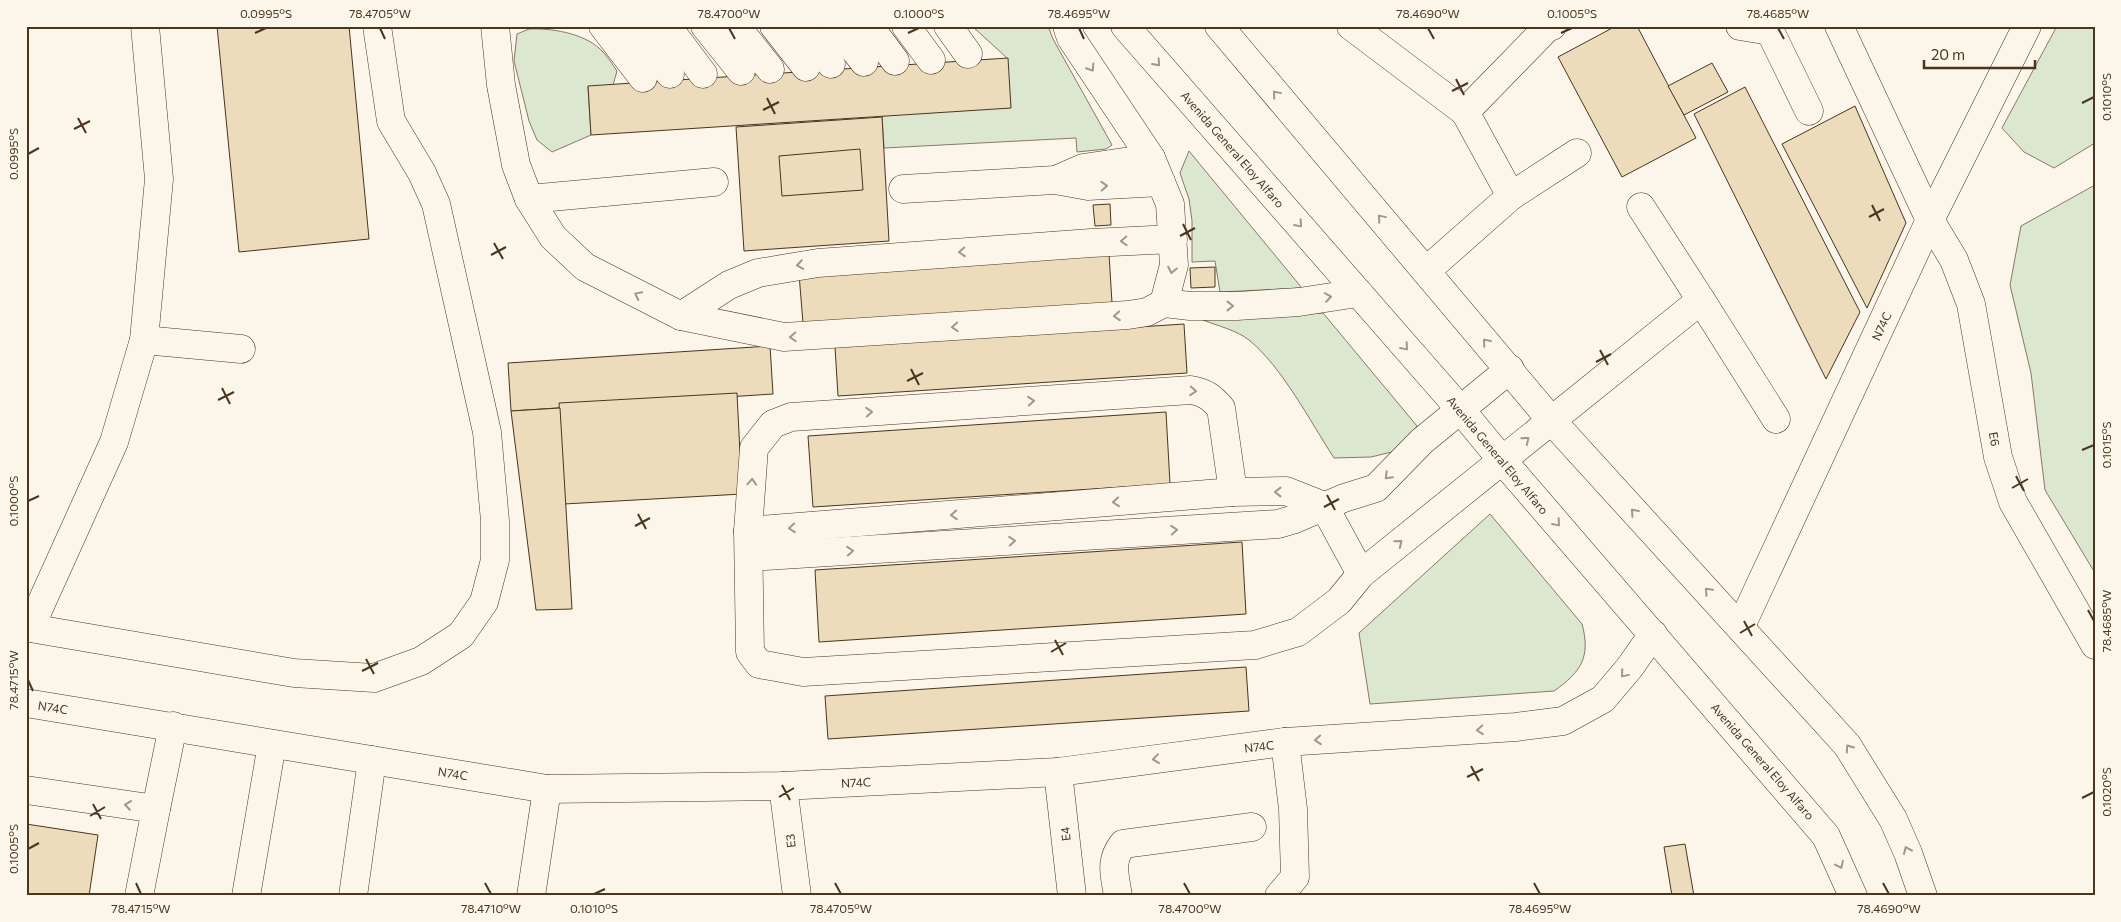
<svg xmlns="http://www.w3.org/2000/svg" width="2121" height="922" viewBox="0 0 2121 922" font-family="Commissioner,sans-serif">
<rect width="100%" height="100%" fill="#fbf6e9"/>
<!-- green -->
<g fill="#dce7d0" stroke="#887966">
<path d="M972 26H1048L1053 39 1112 145 1106 149 1077 152 1076 138 884 148 882 116 1007 58Z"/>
<path d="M2057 26H2095V143L2054 168 2024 152 2002 128Z"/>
<path d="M529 29C551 28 583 33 600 49 607 55 612 64 617 71L613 85 588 87 591 135 552 152 537 140 529 121 514 61 517 34Z"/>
<path d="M1189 151 1302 288 1220 292 1215 261 1192 262V221L1189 199 1180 173Z"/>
<path d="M2095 185V573L2045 490 2031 373 2010 285 2021 226Z"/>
<path d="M1323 313 1417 426 1404 449 1371 457 1334 458C1310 421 1282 367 1249 340 1236 330 1218 326 1203 320Z"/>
<path d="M1490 514 1582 624C1591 657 1581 672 1554 691L1370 704 1359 633Z"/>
</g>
<!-- building -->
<g fill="#ecdcbc" stroke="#4a3520">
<path d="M217 26H349L369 239 239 252Z"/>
<path d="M1616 26H1637L1696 138 1622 177 1558 57Z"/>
<path d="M1008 58 1011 108 591 135 588 86Z"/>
<path d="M1712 63 1728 92 1684 115 1668 86Z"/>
<path d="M1745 87 1860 312 1826 379 1694 114Z"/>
<path d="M1855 106 1906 223 1867 308 1782 144Z"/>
<path d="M882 117 889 241 744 251 736 127Z"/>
<path d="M860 149 863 190 782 196 779 156Z"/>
<path d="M1110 204 1111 225 1095 226 1093 205Z"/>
<path d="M1109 254 1112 303 803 323 799 274Z"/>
<path d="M1215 267V287L1191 288 1190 268Z"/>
<path d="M1184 324 1187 373 838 396 835 347Z"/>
<path d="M770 346 773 394 511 411 508 363Z"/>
<path d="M737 393 742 494 564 504 559 403Z"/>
<path d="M560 408 572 609 536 610 511 411Z"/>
<path d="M1166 412 1170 484 813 507 808 436Z"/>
<path d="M1242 542 1246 614 819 642 815 570Z"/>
<path d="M1246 667 1249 711 828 739 825 696Z"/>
<path d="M26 824 98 835 89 896H26Z"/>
<path d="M1685 844 1694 896H1672L1664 847Z"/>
</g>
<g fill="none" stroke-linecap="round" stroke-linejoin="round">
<defs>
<g id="minor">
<path d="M495 26 501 85 516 165 529 199 553 237 585 267 681 316 784 337 1128 315 1147 312 1164 303 1190 306H1237L1299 302 1358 293"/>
<path d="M603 26 643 78"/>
<path d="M634 26 670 74"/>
<path d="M667 26 703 74"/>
<path d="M705 26 741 71"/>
<path d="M736 26 770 69"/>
<path d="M774 26 806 67"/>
<path d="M803 26 831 64"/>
<path d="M836 26 864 62"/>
<path d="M869 26 895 61"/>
<path d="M906 26 931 60"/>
<path d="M948 26 968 54"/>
<path d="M1067 26 1071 38 1151 158 1170 204 1174 265 1164 303"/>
<path d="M1351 26 1465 112"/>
<path d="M1740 26 1770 31 1809 111"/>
<path d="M1839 26 1930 220 1954 260 1971 304 1998 457 2013 502 2095 645"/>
<path d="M1058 179 1083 168 1151 158"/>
<path d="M903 189 1055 180 1088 186 1161 182"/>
<path d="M1511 196 1577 153"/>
<path d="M529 199 714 182"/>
<path d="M1641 207 1701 300"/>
<path d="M1426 271 1511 196 1465 112 1547 28 1552 26"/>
<path d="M681 316 729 285 758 273 818 263 1091 243 1173 239"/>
<path d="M144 340 241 349"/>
<path d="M1233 492 1221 408C1212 398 1205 392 1191 390L791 417 773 424 754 448 748 531 750 652 759 664 803 672 1255 645 1298 632 1339 601 1361 574 1701 300 1776 419"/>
<path d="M748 531 1233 492 1286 491 1324 506 1361 574"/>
<path d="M749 557 1278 524 1295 519 1344 498 1376 488 1422 441 1510 369"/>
<path d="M1741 626 1930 220 2027 26"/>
<path d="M30 628 114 442 144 340 159 179 145 26"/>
<path d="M26 629 30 628 294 673 374 678 421 661 461 635 484 602 495 560V521L487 432 436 204 422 173 391 121 377 26"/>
<path d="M26 703 547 789 783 786 1058 772 1285 742 1516 727 1563 721 1603 699 1630 667 1653 634"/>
<path d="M1058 772 1072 896"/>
<path d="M783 786 797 896"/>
<path d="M26 790 156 809 139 896"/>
<path d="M156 809 173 726"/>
<path d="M246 896 272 744"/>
<path d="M353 896 372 760"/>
<path d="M531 896 547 789"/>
<path d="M1118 896C1115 875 1109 862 1123 844L1252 827"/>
<path d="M1279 896 1295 877 1293 809 1285 742"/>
</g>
<g id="major">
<path d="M1125 26 1460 409 1502 460 1826 836 1853 896"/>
<path d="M1219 26 1551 420 1847 745 1893 819 1908 853 1923 896"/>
</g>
</defs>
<!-- minor casing -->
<use href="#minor" stroke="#4a3520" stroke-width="29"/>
<!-- major casing -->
<use href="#major" stroke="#4a3520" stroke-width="29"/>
<!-- minor -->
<use href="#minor" stroke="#fbf6e9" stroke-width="28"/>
<!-- major -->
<use href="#major" stroke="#fbf6e9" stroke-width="28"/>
</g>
<!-- one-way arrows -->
<defs><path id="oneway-chevron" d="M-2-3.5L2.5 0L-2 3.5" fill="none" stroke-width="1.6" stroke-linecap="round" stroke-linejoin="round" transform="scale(1.25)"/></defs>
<g stroke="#a29684">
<use href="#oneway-chevron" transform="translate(1157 63) rotate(48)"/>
<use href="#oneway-chevron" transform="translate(1091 68) rotate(57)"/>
<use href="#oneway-chevron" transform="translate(1276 94) rotate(-130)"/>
<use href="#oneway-chevron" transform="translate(1104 186) rotate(-3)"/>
<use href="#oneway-chevron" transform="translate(1381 218) rotate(-130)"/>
<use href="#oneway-chevron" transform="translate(1299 224) rotate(49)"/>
<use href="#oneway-chevron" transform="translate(1124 241) rotate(177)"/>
<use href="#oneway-chevron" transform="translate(962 252) rotate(176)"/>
<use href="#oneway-chevron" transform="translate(800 265) rotate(171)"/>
<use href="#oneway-chevron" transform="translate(1172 270) rotate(101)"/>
<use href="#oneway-chevron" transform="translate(638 295) rotate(-154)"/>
<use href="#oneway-chevron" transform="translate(1328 297) rotate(-9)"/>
<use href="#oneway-chevron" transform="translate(1230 306)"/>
<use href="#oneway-chevron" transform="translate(1117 316) rotate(176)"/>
<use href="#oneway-chevron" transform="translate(955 327) rotate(177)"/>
<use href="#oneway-chevron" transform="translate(793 337) rotate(177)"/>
<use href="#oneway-chevron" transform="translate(1486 342) rotate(-131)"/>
<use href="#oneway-chevron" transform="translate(1405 347) rotate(49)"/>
<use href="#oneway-chevron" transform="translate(1193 391) rotate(4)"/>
<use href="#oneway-chevron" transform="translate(1031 401) rotate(-4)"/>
<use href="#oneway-chevron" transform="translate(869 412) rotate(-4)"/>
<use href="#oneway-chevron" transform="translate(1526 440) rotate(-39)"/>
<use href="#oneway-chevron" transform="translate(1388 476) rotate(135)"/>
<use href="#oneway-chevron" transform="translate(752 482) rotate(-86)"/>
<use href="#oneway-chevron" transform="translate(1278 492) rotate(-180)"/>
<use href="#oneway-chevron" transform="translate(1116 502) rotate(175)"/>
<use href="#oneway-chevron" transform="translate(1634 512) rotate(-132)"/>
<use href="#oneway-chevron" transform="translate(954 515) rotate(176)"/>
<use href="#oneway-chevron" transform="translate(1557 523) rotate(49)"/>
<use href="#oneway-chevron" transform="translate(792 528) rotate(176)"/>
<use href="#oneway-chevron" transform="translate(1174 530) rotate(-4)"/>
<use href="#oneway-chevron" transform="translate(1012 541) rotate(-4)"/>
<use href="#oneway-chevron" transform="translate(1399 543) rotate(-39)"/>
<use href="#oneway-chevron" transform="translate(850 551) rotate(-4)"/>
<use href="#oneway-chevron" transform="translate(1708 591) rotate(-133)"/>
<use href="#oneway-chevron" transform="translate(1624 674) rotate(130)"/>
<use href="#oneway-chevron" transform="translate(1480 730) rotate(176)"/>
<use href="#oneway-chevron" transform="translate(1318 740) rotate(176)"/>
<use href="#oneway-chevron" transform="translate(1849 748) rotate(-125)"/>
<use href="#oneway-chevron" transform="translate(1156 759) rotate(173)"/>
<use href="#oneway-chevron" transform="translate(128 805) rotate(-172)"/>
<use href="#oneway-chevron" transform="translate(1907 850) rotate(-113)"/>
<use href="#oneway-chevron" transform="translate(1840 865) rotate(65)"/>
</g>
<!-- ticks -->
<path fill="none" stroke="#4a3520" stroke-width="2" d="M380 28 385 39M729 28 735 39M1079 28 1084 39M1428 28 1434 39M1778 28 1784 39M255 33 266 28M908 33 919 28M1561 33 1572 28M1456 79 1464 95M1452 91 1468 83M767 98 775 114M2082 103 2094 97M763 110 779 102M78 118 86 133M74 129 90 121M28 154 39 148M1872 205 1880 221M1869 217 1884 209M1183 224 1191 240M1180 236 1195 228M494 243 503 259M491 255 506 247M1600 350 1608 365M1596 362 1611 354M911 369 919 385M907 381 923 373M222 388 230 404M218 400 234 392M2082 450 2094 445M2016 476 2024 491M2012 488 2028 479M1327 495 1335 510M28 501 39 496M1324 507 1339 499M638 514 646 529M635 526 650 518M2088 610 2094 621M1744 621 1752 636M1740 633 1755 624M1055 640 1063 655M1051 652 1066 643M366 659 374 674M362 671 378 663M28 680 33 691M1471 766 1479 781M1467 777 1483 769M782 785 790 800M779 797 794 788M2082 798 2094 792M93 804 101 819M90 816 105 807M28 849 39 843M136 883 141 894M485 883 491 894M835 883 841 894M1184 883 1190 894M1534 883 1540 894M1883 883 1889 894M594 894 605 889"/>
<g text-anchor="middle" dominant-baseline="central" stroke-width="4" stroke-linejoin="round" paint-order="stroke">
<!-- street labels -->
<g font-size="12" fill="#4a3520" stroke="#fbf6e9">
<text transform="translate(1233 149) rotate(49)">Avenida General Eloy Alfaro</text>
<text transform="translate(1881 326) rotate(-65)">N74C</text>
<text transform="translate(1995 439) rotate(80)">E6</text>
<text transform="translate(1498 455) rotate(50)">Avenida General Eloy Alfaro</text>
<text transform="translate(53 707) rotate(9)">N74C</text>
<text transform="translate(1259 746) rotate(-7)">N74C</text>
<text transform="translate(1763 761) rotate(49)">Avenida General Eloy Alfaro</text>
<text transform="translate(453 773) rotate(9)">N74C</text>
<text transform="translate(856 782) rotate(-3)">N74C</text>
<text transform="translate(1065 834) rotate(-97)">E4</text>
<text transform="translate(790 841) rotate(-97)">E3</text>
</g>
</g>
<!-- border -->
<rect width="2121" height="922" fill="none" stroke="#fbf6e9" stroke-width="55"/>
<!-- scale -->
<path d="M1924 60v8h111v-8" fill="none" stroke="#4a3520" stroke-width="2.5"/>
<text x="1931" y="60" font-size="15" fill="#4a3520" stroke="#fbf6e9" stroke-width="4" paint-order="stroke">20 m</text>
<rect x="28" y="28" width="2066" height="866" fill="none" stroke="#4a3520" stroke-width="2"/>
<g font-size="12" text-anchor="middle" fill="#4a3520">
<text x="266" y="18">0.0995°S</text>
<text x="380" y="18">78.4705°W</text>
<text x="729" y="18">78.4700°W</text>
<text x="919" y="18">0.1000°S</text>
<text x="1079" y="18">78.4695°W</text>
<text x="1428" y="18">78.4690°W</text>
<text x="1572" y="18">0.1005°S</text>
<text x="1778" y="18">78.4685°W</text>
<text transform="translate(2107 97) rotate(-90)" y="4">0.1010°S</text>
<text transform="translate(14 154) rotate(-90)" y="4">0.0995°S</text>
<text transform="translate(2107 445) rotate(-90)" y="4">0.1015°S</text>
<text transform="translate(14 501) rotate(-90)" y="4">0.1000°S</text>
<text transform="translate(2107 621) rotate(-90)" y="4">78.4685°W</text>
<text transform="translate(14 680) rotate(-90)" y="4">78.4715°W</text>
<text transform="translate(2107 792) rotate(-90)" y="4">0.1020°S</text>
<text transform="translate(14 849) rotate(-90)" y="4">0.1005°S</text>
<text x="141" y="913">78.4715°W</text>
<text x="491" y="913">78.4710°W</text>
<text x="594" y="913">0.1010°S</text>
<text x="841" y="913">78.4705°W</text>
<text x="1190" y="913">78.4700°W</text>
<text x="1540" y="913">78.4695°W</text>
<text x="1889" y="913">78.4690°W</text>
</g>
</svg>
